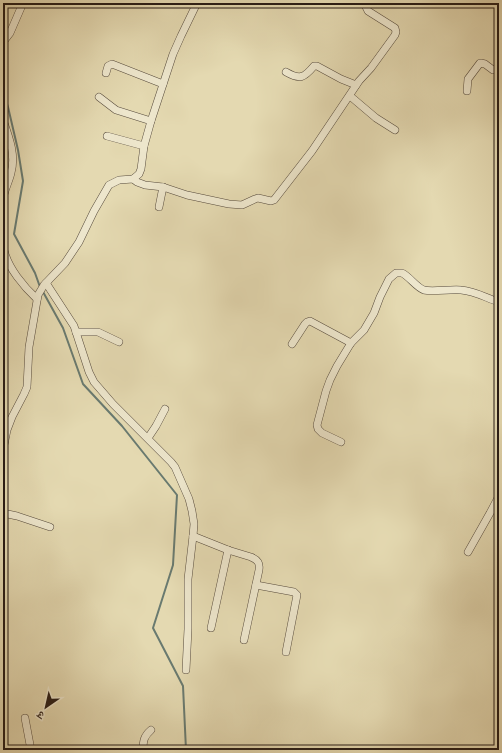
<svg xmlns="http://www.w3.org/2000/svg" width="502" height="753" viewBox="0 0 502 753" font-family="'Libre Bodoni','Noto Serif Devanagari',serif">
<rect width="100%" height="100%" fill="#e4d9b1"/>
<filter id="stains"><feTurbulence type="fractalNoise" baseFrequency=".005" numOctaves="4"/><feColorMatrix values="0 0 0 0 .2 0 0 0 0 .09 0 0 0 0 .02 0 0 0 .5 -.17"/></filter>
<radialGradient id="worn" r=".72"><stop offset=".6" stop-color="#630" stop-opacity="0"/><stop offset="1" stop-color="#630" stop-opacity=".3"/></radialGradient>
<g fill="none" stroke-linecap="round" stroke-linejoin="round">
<!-- stream -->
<g stroke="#697a70" stroke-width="2">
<path d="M3 91 8 107 18 150 23 181 14 234 35 273 40 287"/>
<path d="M42 290 63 328 83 384 122 426 177 495 173 565 153 628 183 686 186 750"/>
</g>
<defs>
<g id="minor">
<path d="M3 42 10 33 23 3"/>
<path d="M286 72C300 80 304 78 314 66H317L341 79 356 85"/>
<path d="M106 73 108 66 112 64 163 84"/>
<path d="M467 91 468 79 480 63H481L485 64 493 70 499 68"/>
<path d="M350 96 376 118 395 130"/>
<path d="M99 97 116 110 151 121"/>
<path d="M3 120C9 137 16 155 11 173 9 182 4 190 3 200"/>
<path d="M107 136 144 146"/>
<path d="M133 179 137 182 145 185 163 187 187 195 229 204 242 205 255 199 258 198 271 201 274 200 312 151 359 81 371 68 395 35 396 32 395 28 368 11 366 7 367 3"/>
<path d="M159 207 163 187"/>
<path d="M3 208C3 222 2 236 4 250 8 268 24 287 37 299"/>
<path d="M46 283 74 326 89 372 94 382 113 404 171 462 175 467 189 499 192 511 194 524 193 536 188 579V629L186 670"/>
<path d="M76 332H98L119 342"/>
<path d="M292 344 305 324 307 322 310 321 351 343"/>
<path d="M148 438 156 426 165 409"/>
<path d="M341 442 322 433 318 429 317 425 326 391 330 380 337 366 351 343 364 330 374 313 380 297 389 279 396 273H402C410 277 416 287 424 290 432 292 451 289 461 290 475 291 486 298 499 302"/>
<path d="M3 480 4 445 7 430 12 417 24 394 27 387 29 347 38 295 44 285 65 263 79 242 94 211 109 185 119 180 133 179 139 174 141 169 144 146 151 121 173 54 181 36 197 3"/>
<path d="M3 513 17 516 50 527"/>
<path d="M193 536 228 550 251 557C258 560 260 563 259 570L244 640"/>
<path d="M468 552 490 513 499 496"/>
<path d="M256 585 294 592 297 595 286 652"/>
<path d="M211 628 228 550"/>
<path d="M25 718 31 750"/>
<path d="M143 750C143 741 144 736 151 730"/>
</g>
</defs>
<!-- minor casing -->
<use href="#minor" stroke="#564a3c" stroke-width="8"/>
<!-- minor -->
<use href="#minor" stroke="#ede6cc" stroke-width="7"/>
</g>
<!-- margin -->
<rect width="502" height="753" fill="none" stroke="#e4d9b1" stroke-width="16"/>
<rect x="4" y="4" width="494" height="745" fill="none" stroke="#271b15" stroke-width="2"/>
<rect x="8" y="8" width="486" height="737" fill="none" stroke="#271b15"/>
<!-- north arrow -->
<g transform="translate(46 707) rotate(214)" stroke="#ede6cc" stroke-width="3" paint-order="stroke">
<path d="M0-3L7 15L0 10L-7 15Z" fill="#271b15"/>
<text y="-6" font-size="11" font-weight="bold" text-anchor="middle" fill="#271b15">उ</text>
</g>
<rect width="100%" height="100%" filter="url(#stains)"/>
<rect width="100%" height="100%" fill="url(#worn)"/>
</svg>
